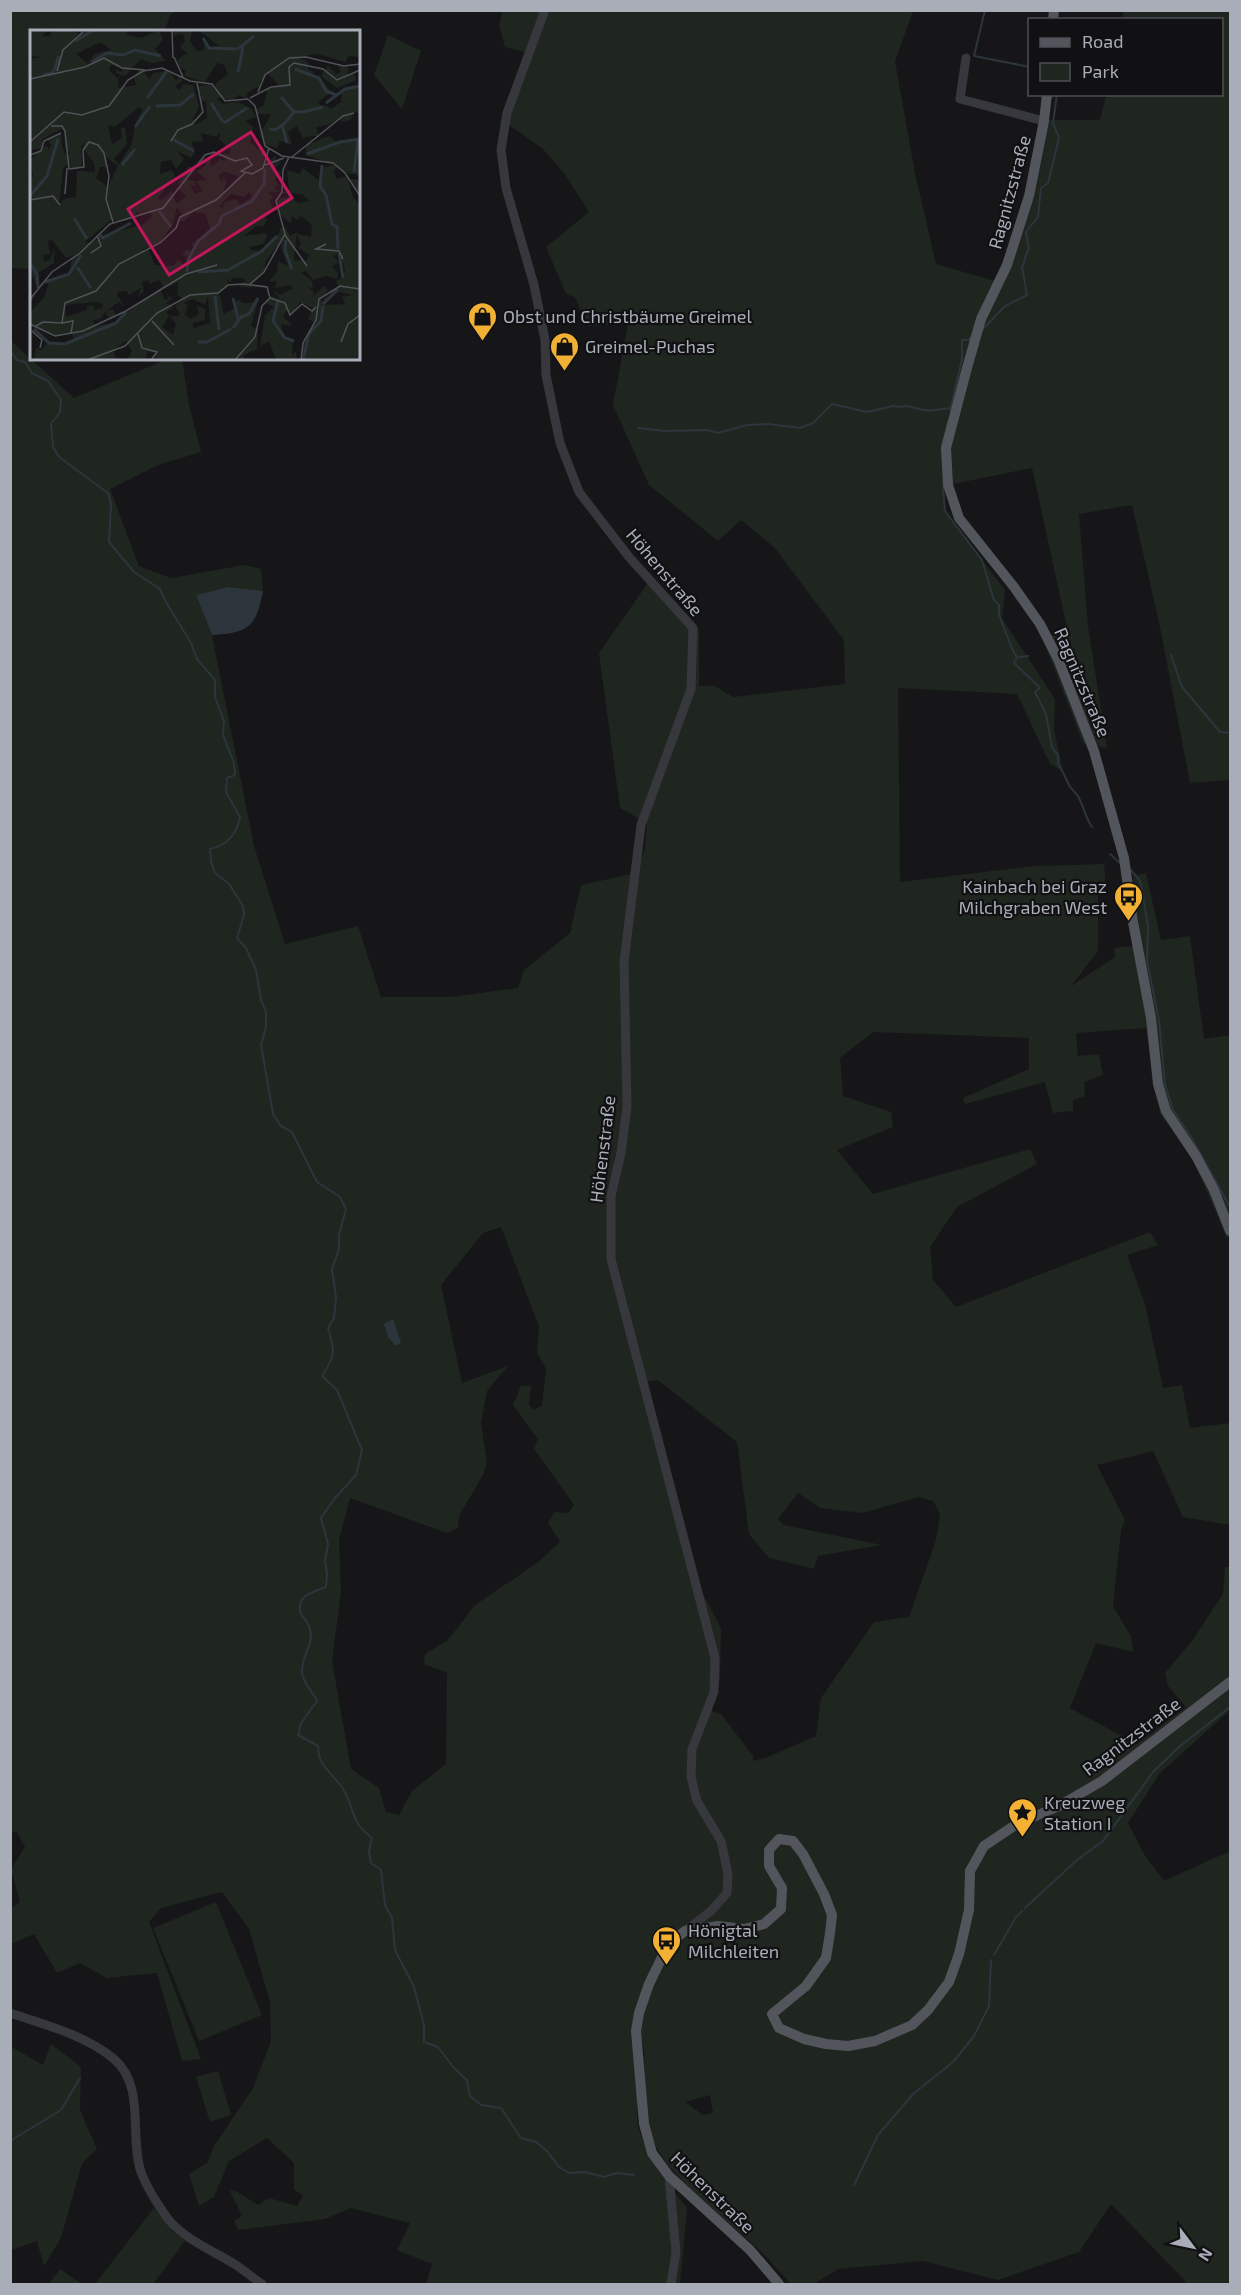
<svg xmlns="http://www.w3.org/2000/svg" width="1241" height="2295" viewBox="0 0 1241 2295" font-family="'Exo 2',sans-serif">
<rect width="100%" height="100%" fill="#161618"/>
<!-- green -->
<g fill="#1e261f" fill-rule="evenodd">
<path d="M10 11H178L171 14 164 31 32 32 31 269 11 268Z"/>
<path d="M503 11H913L895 61 915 173 936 264 995 281 1007 250 1028 186 1039 120H1100L1106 95 1222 94V20L1122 19 1124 11H1230V780L1190 783 1159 622 1132 505 1079 514 1088 626 1107 748 1083 743 1043 640 1067 628 1032 468 944 486 945 511 1005 590 1002 618 1055 699 1054 730 1063 771 1050 764 1017 694 898 688 900 882 1036 866 1104 864 1106 886 1098 891V951L1071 986 1115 957 1114 948 1141 945 1133 877 1146 873 1161 940 1190 936 1204 1039 1230 1035V1235L1227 1238 1194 1162 1160 1113 1154 1085 1146 1028 1076 1033 1078 1056 1099 1054 1103 1075 1084 1082 1085 1096 1073 1100V1111L1053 1113 1045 1082 965 1104 963 1098 1029 1069V1038L873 1032 840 1058 843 1096 891 1112 893 1127 837 1150 873 1194 1030 1149 1037 1164 957 1207 930 1247 933 1280 956 1307 1150 1232 1158 1245 1127 1255 1145 1304 1163 1388 1182 1385 1190 1428 1230 1423V1525L1183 1517 1153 1451 1097 1465 1125 1520 1121 1530 1113 1606 1131 1637 1133 1652 1096 1643 1070 1708 1137 1744 1186 1707 1168 1686 1165 1673 1192 1641 1223 1594 1225 1567H1230V1707L1228 1712 1160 1773 1128 1823 1144 1854 1164 1881 1230 1851V2284H1188L1111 2204 1079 2252 998 2280 923 2261 839 2269 813 2284H791C780 2272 769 2259 756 2247 726 2219 666 2176 652 2138 641 2108 647 2072 643 2042 641 2057 635 2111 638 2125 646 2158 667 2182 687 2208L680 2284H426L432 2264 397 2250 410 2223 351 2208 325 2219 238 2230 234 2221 242 2216 230 2191 234 2190 258 2205 269 2198 297 2206 303 2195 294 2190V2163L267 2138 229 2161 214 2197 199 2206 189 2174 208 2162 214 2146 253 2088 271 2041 270 2002 249 1929 222 1892 161 1908 149 1922 201 2059 182 2061 157 1973 107 1978 80 1963 57 1973 34 1934 11 1944V1908L20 1902 11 1869 25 1847 17 1832 10 1833V340L74 398 168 359H182L189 405 201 452 158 465 110 489 139 566 171 578 244 565 261 569 263 591 228 587 196 595 212 635 254 846 285 944 358 926 381 997H451L518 988 524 970 570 933 581 885 636 873 645 849 647 823 620 808 599 653 652 577 699 629V686H715L733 697 845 684 844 640 775 548 741 520 718 541 649 485 613 405 628 324 587 326 575 297 566 294 546 247 589 212 564 173 543 149 502 120 529 53 505 47 499 24ZM501 1227 539 1326 537 1352 546 1369 542 1406 534 1410 529 1405 531 1386H521L513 1405 538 1439 534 1449 574 1505 568 1513 554 1512 548 1523 560 1542 537 1563 475 1605 448 1640 425 1654 424 1664 447 1673 446 1764 412 1791 399 1815 386 1812 379 1788 351 1769 332 1661 341 1592 339 1540 350 1498 447 1533 458 1528 459 1516 483 1475 487 1463 481 1423 487 1391 508 1366 462 1383 441 1285 483 1233ZM658 1380 737 1442 749 1534 769 1558 814 1569 818 1556 882 1545 784 1525 778 1519 798 1493 820 1508 863 1513 918 1497 933 1501 940 1514 936 1540 909 1617 874 1622 821 1698 816 1736 768 1757 753 1761V1756L721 1714 711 1711 720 1678 721 1628 686 1562 639 1383ZM710 2095 713 2113 703 2115 685 2102Z"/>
<path d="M388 35 421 51 402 109 374 75Z"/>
<path d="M216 1902 262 2015 199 2041 153 1928Z"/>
<path d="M51 2044 81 2067 80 2110 97 2149 82 2163 61 2238 44 2266 37 2241 11 2250 10 2046 43 2065Z"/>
<path d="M218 2071 231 2115 210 2122 196 2077Z"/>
<path d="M154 2208 173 2232 185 2241 153 2284H95Z"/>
<path d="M60 2269 82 2284H49Z"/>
</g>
<!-- water -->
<g fill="#2c353c">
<path d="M228 587 263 591C256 627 249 633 212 635L196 595Z"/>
<path d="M393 1319 401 1342 398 1345H395L388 1337 384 1324Z"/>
</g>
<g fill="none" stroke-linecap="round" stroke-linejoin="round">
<!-- stream -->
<g stroke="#2c353c" stroke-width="2">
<path d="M985 10 974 56 1030 67"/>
<path d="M983 329 1005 306 1027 295 1022 267C1026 261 1024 255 1029 249L1026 232 1038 217 1041 188 1048 183 1059 138 1053 123 1057 94"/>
<path d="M10 350 17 360 25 362 32 373 48 381 61 400 60 412 51 424 53 447 59 457 108 493 111 504 109 542 134 572 160 589 166 602 191 643 197 659 215 680V697L224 721 223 735 234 763 235 775 227 778 226 792 240 817C237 833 227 846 210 849L211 862 215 873 229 884 243 906 244 915 237 938 246 948 256 970 261 1000 266 1012V1027L261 1045 273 1114 281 1126 292 1132 317 1182 340 1197 346 1209 339 1235V1249L332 1269 336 1297 334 1318 328 1328C335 1351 336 1355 322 1376L337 1390 362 1450 356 1475 335 1498 321 1518 328 1544 325 1561 327 1573 326 1587C317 1591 301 1594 300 1605 298 1615 306 1619 309 1626 316 1643 301 1655 302 1672 303 1684 312 1690 317 1701L301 1723 298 1735 318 1746C318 1766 330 1771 341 1786 355 1805 348 1820 372 1838L369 1851 371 1863 381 1870 385 1905 392 1918 395 1950 414 1987 424 2025V2042L438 2047 454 2068 467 2080 470 2096 481 2105 501 2108 521 2138 536 2142 548 2152 559 2167 569 2173 585 2172 604 2177 617 2173 634 2175"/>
<path d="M950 411 962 359V340H968L971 337"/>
<path d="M638 428 665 431 707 430 718 433 747 425 768 424 800 428 813 423 832 404 867 412 893 406C899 408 906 405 912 407 933 413 931 410 951 408"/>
<path d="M942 445 948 422"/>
<path d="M943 487 945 511 982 560 994 600 999 605V615L1013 651 1017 657 1014 663 1040 688 1035 692 1046 714 1052 748 1058 755V764C1063 771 1065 777 1069 785 1071 789 1075 792 1078 796 1084 807 1085 817 1092 827"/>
<path d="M1171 655 1182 687 1220 732 1230 733"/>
<path d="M1019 657 1028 656"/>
<path d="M1110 854 1120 863"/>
<path d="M1131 870 1140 881 1144 902 1148 926 1147 960 1159 1021 1165 1085 1173 1110 1191 1137 1230 1207"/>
<path d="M1025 1908 1077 1860 1103 1841 1153 1772 1180 1746 1230 1707"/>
<path d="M994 1955 1016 1917 1022 1911"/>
<path d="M10 2141 61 2110 80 2078"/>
<path d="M854 2185 878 2135 913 2094 953 2062 974 2036 989 2006 991 1960"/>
</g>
<!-- minor -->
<g stroke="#37383d" stroke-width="9">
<path d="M545 10 507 113 501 150 506 188 534 285 545 340 546 375 560 443 579 492 629 557 693 628 691 689 641 825 624 961 627 1107 621 1153 611 1196V1259L715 1658 714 1692 692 1749 691 1777 697 1801 721 1841 728 1874 727 1893 711 1911 685 1931"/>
<path d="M966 58 960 99 1044 121"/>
<path d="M10 2013C46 2025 85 2035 114 2059 146 2086 129 2137 141 2172 147 2188 158 2205 168 2219 185 2240 214 2251 236 2265 245 2271 253 2278 262 2284"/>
<path d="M669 2176 676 2252 671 2284"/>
</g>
<!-- major -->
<g stroke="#53555c" stroke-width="10">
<path d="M1053 20 1054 10"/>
<path d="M1047 94 1044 121 1029 196 1007 265 981 319 967 368 946 448 948 485 959 518 1014 587 1040 624 1058 659 1094 751 1124 858 1133 922 1151 1018 1158 1084 1166 1111 1196 1156 1214 1190 1230 1231"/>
<path d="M779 2284 750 2250 669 2176 652 2153 644 2124 636 2031 639 2013 649 1984 669 1943 685 1931 718 1926 744 1929 764 1924 781 1909 782 1888 769 1866V1850L779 1839 793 1841 803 1854 824 1894 832 1915 830 1933 826 1958 806 1986 772 2014 779 2028 804 2039 826 2044 848 2046 875 2041 912 2025 928 2010 949 1982 959 1954 969 1910 970 1871 984 1846 1017 1824 1059 1806 1102 1781 1230 1682"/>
</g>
</g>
<!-- icons -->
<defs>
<symbol id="shop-pin" viewBox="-11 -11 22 30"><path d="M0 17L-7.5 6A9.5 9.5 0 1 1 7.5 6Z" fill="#f2b134" stroke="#111113"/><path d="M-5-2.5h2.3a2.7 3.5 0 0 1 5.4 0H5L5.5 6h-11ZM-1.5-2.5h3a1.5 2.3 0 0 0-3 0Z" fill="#111"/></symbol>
<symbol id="bus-pin" viewBox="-11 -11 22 30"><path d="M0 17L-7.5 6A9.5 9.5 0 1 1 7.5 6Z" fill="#f2b134" stroke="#111113"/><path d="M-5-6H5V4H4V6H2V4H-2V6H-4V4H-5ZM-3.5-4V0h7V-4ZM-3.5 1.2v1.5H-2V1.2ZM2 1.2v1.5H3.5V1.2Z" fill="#111"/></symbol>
<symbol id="sight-pin" viewBox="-11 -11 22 30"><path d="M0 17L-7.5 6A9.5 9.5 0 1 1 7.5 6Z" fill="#f2b134" stroke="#111113"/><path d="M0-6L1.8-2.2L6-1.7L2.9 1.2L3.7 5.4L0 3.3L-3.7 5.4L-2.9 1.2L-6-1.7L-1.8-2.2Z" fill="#111"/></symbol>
</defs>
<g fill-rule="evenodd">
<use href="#shop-pin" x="466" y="300" width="33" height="45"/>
<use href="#shop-pin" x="548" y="330" width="33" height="45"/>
<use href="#bus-pin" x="1112" y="880" width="33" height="45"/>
<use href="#sight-pin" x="1006" y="1796" width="33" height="45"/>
<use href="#bus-pin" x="650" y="1924" width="33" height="45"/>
</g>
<g text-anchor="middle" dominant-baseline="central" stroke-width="4.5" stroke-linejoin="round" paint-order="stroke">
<!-- street labels -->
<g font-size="18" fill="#a8adb8" stroke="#111113">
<text transform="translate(1009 192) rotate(-75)">Ragnitzstraße</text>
<text transform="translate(665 572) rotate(50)">Höhenstraße</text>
<text transform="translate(1083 682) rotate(67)">Ragnitzstraße</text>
<text transform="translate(602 1149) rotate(-83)">Höhenstraße</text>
<text transform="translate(1131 1736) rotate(-37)">Ragnitzstraße</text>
<text transform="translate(713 2192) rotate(44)">Höhenstraße</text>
</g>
<!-- poi labels -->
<g font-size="18" fill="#a8adb8" stroke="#111113" text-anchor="start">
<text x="503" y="316">Obst und Christbäume Greimel</text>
<text x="585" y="346">Greimel-Puchas</text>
<text x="1107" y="886" text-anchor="end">Kainbach bei Graz<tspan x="1107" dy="21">Milchgraben West</tspan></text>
<text x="1044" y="1802">Kreuzweg<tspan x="1044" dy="21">Station I</tspan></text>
<text x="688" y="1930">Hönigtal<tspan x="688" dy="21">Milchleiten</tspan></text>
</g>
</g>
<!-- overview -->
<g transform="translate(30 30)">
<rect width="330" height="330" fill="#161618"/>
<path d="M0 0H17L12 6H20L22 0H45L48 4 42 11 54 0H104L95 4 112 8 129 0 133 10 125 19 136 31 121 33 111 29 95 46 86 43V39L91 42 94 38 81 35 79 40 87 48 89 46H92L88 48 89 58 106 55 104 48 110 38 118 40 113 41 120 49 123 43 139 41 146 50 150 47 152 51 145 56 149 60 154 54 163 55 169 77 163 89 165 95 177 88 176 71 172 72 168 56 182 54 185 61 186 53 198 44 194 35 187 33 175 52 154 46 156 41 148 37V29L157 23 150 17 155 11 153 4 144 6 142 0 162 1 160 11 167 21 174 20V9L180 17 189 16 168 0H330V27L318 26 316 32 287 24 267 27 278 32V40L284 42 281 45 291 49 301 62 288 72 292 77 296 75 301 79 311 72 312 61 330 56V84L325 82 320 90 311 92 310 87 301 94 287 97 288 106H281L280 110 279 106 273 108 267 96 258 102 262 115 250 111 247 118 234 114 230 104 241 84H227L226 80 234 75 237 59 249 55 237 43 230 52 231 59 227 57 217 63V69L209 65 201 71 189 67 187 69 193 74 208 71 205 75 208 72 221 78 226 87 215 91 223 97 220 112 235 125 233 135 246 126V131H252L245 138 246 142 252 141 245 149 251 158 247 155 245 159 251 161 238 163 243 166 240 171 244 180 234 186 237 189 234 196 225 197 214 206 236 203 237 207 233 214 220 217V220L230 221 238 216 249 204 250 198H255L253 193 260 206 267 202 264 230 276 231 279 225 267 217 271 215 267 204 281 207 282 195 271 186 267 190 262 186 260 194 248 182 247 172 251 168 259 167 269 173 280 171 272 164 252 163 259 160 257 140 270 144 272 138 289 150 293 146 292 137 306 135 276 125V115L299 106 308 113 330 108V159L327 161 320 149 329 150V145L316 143 307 136 304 141 307 149 317 146 323 167 330 175V330H273V314L285 293 278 289 283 278 270 272 262 284 256 281 253 287 263 296 251 294 254 306 263 313 262 325 266 321 267 330H246L239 311 230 316 235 285 244 277 236 273 241 266 250 269 243 260 250 265 263 258 260 255 245 258 247 251 239 252 247 241 248 231 258 236 251 217 253 208 236 231 234 242 219 255 222 258 208 256 216 251 213 248H202L200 254 198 247V257L189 263 194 284 204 278 203 268 205 273 209 269 212 273H221L229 268 221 296 228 299 227 319 214 325V330H125L126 325 123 326 122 325 126 323 118 321 115 330H97L102 321 96 311 83 320 87 330 4 329 6 318 12 320 18 311 28 315 44 310 42 303 25 306 0 295V282L14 268 19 252 10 256 1 273 0 260 4 266 10 254 39 243 42 228 50 223 36 228 22 210 18 211 20 224 13 225 14 231 20 230 24 219V233L6 244V258L4 247H1L0 259V149L3 145 0 130 12 118 0 120V29L11 27 0 26ZM70 12 81 20 64 24 58 34 46 24ZM108 78 113 79 105 94 102 113 89 135 84 129 97 114 95 98 91 97 92 108 82 114 78 95 85 97ZM34 98 35 118 40 124 36 125 32 116 31 103 17 109 21 115 18 121V117L12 116V109ZM171 103 186 107 190 103 189 109 201 120 199 124 180 123 182 127 195 126V131L190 129 181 137 180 128 171 129 176 134 167 142 177 150 166 151 173 161 165 164 160 155 166 156 164 151 156 149 164 138 159 136 148 154H154L148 157 156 167 146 174 142 161 131 170 128 168 145 146 142 140 130 144 131 132 141 130 146 139 154 129 147 121 161 128 165 123 161 112 173 111ZM54 111 53 118 64 133 65 142 47 141 46 167 34 169 29 176 33 139 36 135 46 140 52 134 51 117ZM76 127 88 136 78 157 66 148 70 137H77ZM195 142 208 146 192 164 197 152 192 146 193 152 188 145ZM219 162 222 167 210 175 206 169 195 172 193 178 188 177 201 164 214 167ZM147 177 152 185 148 191H154L164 182 175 184 180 198 165 214 161 212 165 219 162 222 157 219 152 224 158 228 155 238 149 229 143 236 125 235 119 220H111L129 214 143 194ZM108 182 111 185 120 182 122 186 112 195 68 206 72 212 68 208 61 213 55 212 81 190 96 191ZM309 223 315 239 313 248 306 251 309 258 299 269 295 266 294 272 290 269 298 260 294 256 282 267 284 262 277 256 283 259 282 251 271 243 276 241 283 250 296 246 307 249 308 243 302 236 309 232 303 226ZM118 250 120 254 129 250 133 256 83 293 65 296 63 290 70 289 75 282 80 290 86 286 83 279 77 281 83 276 89 272 95 277 87 265 89 261H97L98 265 111 258 108 267 114 261 112 252ZM148 252 147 265 154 269 145 276 150 283 148 286H140L146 294 143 305 132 297 139 286 136 282 144 277 136 273 146 265 140 268 136 262 138 269 135 270 131 260ZM308 262 323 265 312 267 315 274 294 275ZM178 267 180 293 163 298V293L175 290V279L167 275 169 284 161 289 155 285 158 275 153 273 163 269 175 275ZM66 272 73 274 72 278 65 280 63 275 57 276V280L36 287 35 275ZM308 35 319 38 317 45 325 44 326 50 307 58 291 46 298 36 306 44 311 42Z" fill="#1e261f" fill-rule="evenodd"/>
<path fill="none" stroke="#2c353c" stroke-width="3" d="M173 8 179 18 207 19M45 11 64 0M208 19 224 6M62 32 77 23 93 25 105 20 131 26M265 39 289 48 296 61 306 65M208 42 213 17M13 45 23 43 29 26M251 67 264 82M117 68 137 41M181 73 193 92M296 73 315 59 330 56M126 76 150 75 164 64M273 82 293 77M194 93 217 78M252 95 257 113M105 97 120 76M239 99 245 100 254 94 264 82H273M144 110 164 121M277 124 310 112 330 109M92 135 105 119M292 135 290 156 296 165M324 142 328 110M296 165 302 194 307 197 308 219M0 166 17 146 28 109M129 181 141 197M44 188 57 209M70 205 73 208 101 193M256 210 255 220 262 239M309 223 313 248M0 233 7 244 8 258M47 237 61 258M157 242 158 230 168 211 189 194 192 186 222 171 234 154 235 139M168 242 198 240 232 221 247 206M15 252 39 244 51 225M185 266 189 300M203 268 208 289M248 271 243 291 255 308 264 311M293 274 308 259M203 298 211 287 219 284 228 268M4 299 19 313 35 314 86 293 96 282M168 312H177L201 299M273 330 279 304 291 291 293 276"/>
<path fill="none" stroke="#505258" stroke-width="1.5" d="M142 0 143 28M144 27 153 47M27 41 33 20 53 2M0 49 55 37 74 28 92 38 115 40M228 62 235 45 259 28 276 27 314 36 330 34M220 68 241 57 260 55 259 37 264 33 293 39 307 50 330 40M218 69 225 76 235 116 252 126 303 133 315 143 330 166M21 96H32L35 101 39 139 54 137 53 120 59 112 68 115 74 123 79 146 76 169 83 192M141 111 148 100 162 94 173 82 167 53M0 112 34 82 52 85 79 76 98 50 113 41 132 38 160 51 182 54 195 71 218 69M0 125 11 121 14 111 31 103M262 127 313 86 324 83M235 135 254 128M35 164 37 138M0 170 23 166 30 175M255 205 277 236M296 214 286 219 309 221 313 229M61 223 71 216 68 207M219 255 234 242 255 204 246 171 252 162 253 140 259 127M240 268 255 273 260 285 272 274 282 281 286 277M0 269 22 242 50 223 80 194 133 178 175 125 184 122 205 131 217 128 222 135 211 141 222 144 233 138 239 118M122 291 144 315M32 293 43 291 41 304M0 294 25 306 53 301 96 281 156 244 187 235M6 296 13 292 32 293 35 273 66 261 89 234 130 213 146 198 150 187 186 170 215 143M2 301 12 310 10 318M108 304 112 318 127 322 121 330M311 312 318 294 330 285M57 330 95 316 127 283 160 265 188 263 198 255 213 254 237 257 240 268M205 330 225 307 232 276 240 268M271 330 273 313 286 290 289 269 310 256 330 259"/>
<path fill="#c2185b" fill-opacity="0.15" stroke="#c2185b" stroke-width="3" d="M221 102 262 168 139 245 98 179Z"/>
<rect width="330" height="330" fill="none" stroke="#a8adb8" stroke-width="3"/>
</g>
<!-- border -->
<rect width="1241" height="2295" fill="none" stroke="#a8adb8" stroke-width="24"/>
<!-- legend -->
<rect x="1028" y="18" width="195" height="78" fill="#111113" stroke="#4d4f55" stroke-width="1.5"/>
<rect x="1040" y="38" width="30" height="9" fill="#53555c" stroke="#4d4f55" stroke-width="1.5"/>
<text x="1082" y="48" font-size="18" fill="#a8adb8">Road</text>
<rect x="1040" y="63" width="30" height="18" fill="#1e261f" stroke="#4d4f55" stroke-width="1.5"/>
<text x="1082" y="78" font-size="18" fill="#a8adb8">Park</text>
<!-- north arrow -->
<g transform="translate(1193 2247) rotate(122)" stroke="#111113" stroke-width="4.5" paint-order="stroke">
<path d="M0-4.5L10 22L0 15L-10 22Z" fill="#a8adb8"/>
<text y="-9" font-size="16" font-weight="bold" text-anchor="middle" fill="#a8adb8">N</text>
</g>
</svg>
